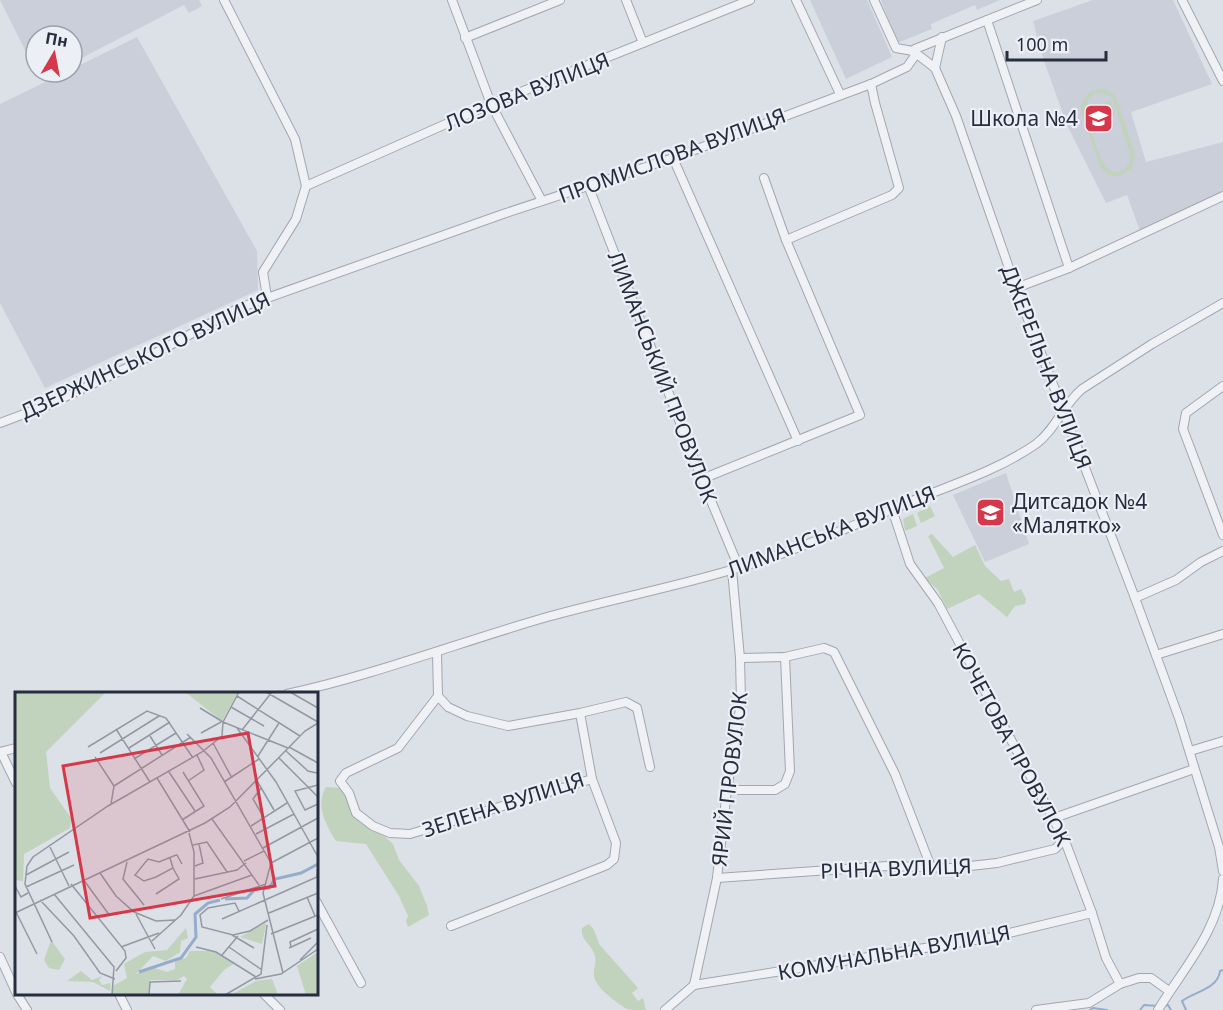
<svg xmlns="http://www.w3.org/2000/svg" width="1223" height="1010" viewBox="0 0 1223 1010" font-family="'Noto Sans',sans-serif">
<rect width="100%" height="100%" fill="#dce0e7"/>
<!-- built -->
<g fill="#cacfd9">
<path d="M0 0H199L202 6 189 13 184 5 72 63V36H36V72Z"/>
<path d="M810 0H867L892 57 846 79Z"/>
<path d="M881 0H1000L977 10 975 5 931 24 932 29 897 43Z"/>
<path d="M1093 0H1173L1212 84 1131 112 1146 162 1223 142V191L1140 231 1127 195 1106 203 1067 125 1043 58 1033 21Z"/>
<path d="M137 37 257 251 258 290 45 388 0 303V104L66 72H72V69Z"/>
<path d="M1006 473 1029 544 985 562 953 495Z"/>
</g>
<!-- green -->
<g fill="#c1d2bd" fill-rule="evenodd">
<path d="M1105 89 1113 94 1118 102 1135 155 1132 168 1121 176 1108 175 1101 169 1081 112C1081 97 1090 88 1105 89ZM1100 93 1110 96 1113 100 1130 154 1129 164C1104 194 1093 133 1088 118L1090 117 1092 122 1115 115 1111 101 1087 108 1089 113H1086L1088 100 1095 94Z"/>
<path d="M930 506 935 516 921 523 917 513Z"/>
<path d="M913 514 917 526 905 531 903 519Z"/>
<path d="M932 534 953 557 975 545 985 566 1001 581 1009 579 1014 592 1021 589 1026 599 1025 604 1015 606 1007 617 979 594 947 609 938 590 925 578 944 568 928 536Z"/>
<path d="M326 787 340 788 361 823 384 836 393 844 399 860 419 886 427 906 429 915 408 927 406 921 408 916 399 896 366 844 336 841C326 825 315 805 326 787Z"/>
<path d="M589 924 594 930 599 944 638 988 632 993 638 1001 643 998 646 1010C640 1010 632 1010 627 1009 618 1004 595 987 594 976 593 967 598 962 594 953 590 943 580 939 582 928Z"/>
</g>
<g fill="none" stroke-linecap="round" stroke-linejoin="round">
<!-- stream -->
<g stroke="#95acca" stroke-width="2">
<path d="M1164 1006 1168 1005 1171 1010"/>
<path d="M1090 1010 1093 1008 1107 1010"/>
<path d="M1140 1010 1144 1005 1158 1006"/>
<path d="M1186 1010 1182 1001C1194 992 1218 989 1220 971L1223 970"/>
</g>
<defs>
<g id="minor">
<path d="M224 0 295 139 306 186 296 219 263 272 267 297"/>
<path d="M452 0 491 104 542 201"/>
<path d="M626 0 643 43"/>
<path d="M796 0 840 94"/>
<path d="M874 0 896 48 913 51 935 68 956 116 1016 288 1135 598 1179 718 1219 847 1223 871"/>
<path d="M1182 0 1223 81"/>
<path d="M987 20 1069 268"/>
<path d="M465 38 560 0"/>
<path d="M935 68 942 37"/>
<path d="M673 158 798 441"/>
<path d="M588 185 702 479 739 568"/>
<path d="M306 186 491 104 750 0"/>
<path d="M786 240 892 195 899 188 875 103 871 84"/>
<path d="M1016 288 1069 268 1223 196"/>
<path d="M1223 386 1186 413 1183 429 1223 535"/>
<path d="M0 423 48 405 135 364 239 308 503 214 673 158 871 84 907 67 914 57 915 49 1037 0"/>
<path d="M702 479 860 415 786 240 764 178"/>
<path d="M892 509 910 564 938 603 1065 841 1092 913 1106 958 1120 984"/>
<path d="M1135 598 1176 580 1201 562 1223 551"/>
<path d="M437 653 438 696"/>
<path d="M1156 655 1223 634"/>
<path d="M740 658 785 657 824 648 834 652 895 774 931 867"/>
<path d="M287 694C375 675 460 642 547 617 608 600 670 588 731 570 795 552 856 524 917 499 957 483 1000 469 1036 444 1056 429 1063 405 1082 389L1152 344 1223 303"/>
<path d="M580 713 592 779 410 834 390 833 373 826 356 813 349 793 340 781 346 773 398 748 438 696 448 707 467 716 508 726 580 713 626 702 637 708 650 767"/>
<path d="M1190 751 1223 741"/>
<path d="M0 752 16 748"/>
<path d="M1 752 16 783"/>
<path d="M727 790H775L785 784 790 771 785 657"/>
<path d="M1054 818 1194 769"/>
<path d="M717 878 887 866 952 868 997 863 1055 849 1059 845 1062 834"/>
<path d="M316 901 361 983"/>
<path d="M451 926 607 865 614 859 616 843 592 779"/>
<path d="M0 957 16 992"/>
<path d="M694 985 717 878 727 790 741 702 740 658 732 570"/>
<path d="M694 985 993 937 1092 913"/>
<path d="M17 994 27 1010"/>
<path d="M119 994 127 1010"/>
<path d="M264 994 280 1010"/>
<path d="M665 1010 694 985"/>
<path d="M1036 1010 1089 1003 1120 984 1139 978H1151L1169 991"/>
<path d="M1158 1010C1183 969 1220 929 1223 879"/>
</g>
</defs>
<!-- minor casing -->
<use href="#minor" stroke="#a1a7b1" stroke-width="10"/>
<!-- minor -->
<use href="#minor" stroke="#eff1f5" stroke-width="8"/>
</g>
<!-- icons -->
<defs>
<symbol id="school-square" viewBox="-11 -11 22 22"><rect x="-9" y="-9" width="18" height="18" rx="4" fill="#d5384a" stroke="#eceff5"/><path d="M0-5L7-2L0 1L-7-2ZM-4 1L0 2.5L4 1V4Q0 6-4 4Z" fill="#fff"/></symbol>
</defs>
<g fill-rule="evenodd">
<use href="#school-square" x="1082" y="102" width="33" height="33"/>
<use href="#school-square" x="974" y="496" width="33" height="33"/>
</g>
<g text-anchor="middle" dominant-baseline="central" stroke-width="4.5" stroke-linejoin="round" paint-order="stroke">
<!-- street labels -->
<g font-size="21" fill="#252d3e" stroke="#eceff5">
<text transform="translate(527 91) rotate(-22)">ЛОЗОВА ВУЛИЦЯ</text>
<text transform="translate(672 155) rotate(-20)">ПРОМИСЛОВА ВУЛИЦЯ</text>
<text transform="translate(145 355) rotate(-25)">ДЗЕРЖИНСЬКОГО ВУЛИЦЯ</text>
<text transform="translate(1047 367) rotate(69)">ДЖЕРЕЛЬНА ВУЛИЦЯ</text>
<text transform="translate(663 377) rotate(69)">ЛИМАНСЬКИЙ ПРОВУЛОК</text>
<text transform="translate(831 531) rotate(-21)">ЛИМАНСЬКА ВУЛИЦЯ</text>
<text transform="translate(1012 744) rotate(62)">КОЧЕТОВА ПРОВУЛОК</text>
<text transform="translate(729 779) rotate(-83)">ЯРИЙ ПРОВУЛОК</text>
<text transform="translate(503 804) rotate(-18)">ЗЕЛЕНА ВУЛИЦЯ</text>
<text transform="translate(896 868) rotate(-2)">РІЧНА ВУЛИЦЯ</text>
<text transform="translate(894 952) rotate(-10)">КОМУНАЛЬНА ВУЛИЦЯ</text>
</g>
<!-- poi labels -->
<g font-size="21" fill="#252d3e" stroke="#eceff5" text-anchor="end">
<text x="1078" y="118">Школа №4</text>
<text x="1012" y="501" text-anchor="start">Дитсадок №4<tspan x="1012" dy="24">«Малятко»</tspan></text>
</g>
</g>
<!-- overview -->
<g transform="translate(15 692)">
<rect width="303" height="303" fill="#dce0e7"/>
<path d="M0 0H91L31 60 35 96 56 126 55 136 9 162 8 189 0 188ZM170 0H223L207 29ZM251 232 247 252 225 245 251 231ZM171 236 173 246 166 249 165 260 151 269 138 264 121 282 136 275 152 280 160 277V269L171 266 175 259H198L220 271 209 278 195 295 203 303H163L172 287 169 284 162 288H135L133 303H98V294L112 286 109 272 130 260 152 258ZM36 248 50 267 44 278 34 276 29 268ZM303 260V303H291L282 274ZM66 279 77 288 87 284 84 288 87 293 96 291 95 299 78 290 52 289ZM257 287 263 303H216L241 289Z" fill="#c1d2bd"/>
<path fill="none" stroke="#95acca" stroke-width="3" d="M210 207 232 206 240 197 254 196 260 187 286 181 303 172M124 280 166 266 181 245 180 222 193 211 205 208"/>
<path fill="none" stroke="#9398a3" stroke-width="1.5" d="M251 0 303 30M275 0 303 16M222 4 285 44M216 15 249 34M185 16 208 30 273 56M208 30 224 0M222 36 261 90 303 165M101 37 135 90M227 38 257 0M186 41 206 30M172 42 196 66 256 171 248 201 268 281M135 44 147 63M198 51 217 86M73 55 132 19 151 26 178 66M274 55 303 71M114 56 155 30M271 59 293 79 302 81M85 61 144 24M243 64 264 31M80 65 99 94 96 112M264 66 303 105M119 67 161 41M154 80 180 119M142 86 175 140M241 87 259 118M173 89 189 78 182 63M209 90 244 67M303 93 280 99 290 118 303 112M99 94 176 45M246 96 238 107 248 124M197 127 244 193M167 128 189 114 168 80M236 134 272 111M174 141 179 160V204M241 142 279 122M34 153 54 194M178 153 192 150 212 180M248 156 303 126M155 166 158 176 141 185 129 189 120 183 133 167 144 170 161 163H162L167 172M229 169 249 159M112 170 108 187 129 213M256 171 303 146M180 174 188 171 184 152M85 181 101 204 119 220 141 229 160 228M11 183 54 160M68 187 95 224M180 187 222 178 231 171M56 192 110 259 111 266 101 279M0 194 6 205 13 201M11 195 59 173M39 202 99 275 97 303M141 202 164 187 158 176M179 204 237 183M292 205 300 224M206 207 251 192M25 208 59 244 85 281 100 287M224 219 220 211 193 216 185 223 187 235 218 243 235 239 253 228M1 220 22 262M0 221 190 131 215 115 290 39 303 31M254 221 303 201M121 222 140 257M207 227 302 185 303 174M256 242 303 223M217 243 239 256M137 249 166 223 179 204M37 250 10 192 12 174 18 165 93 114 187 60 207 44 208 30M106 255 144 241M181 255 201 260 241 285M214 255 247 278M276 255 275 250 303 237M274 256 296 246M207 263 223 244M285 268 303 250M240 287 266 282 303 257M134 303 135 290 166 289M210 303 246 282 252 233"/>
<path fill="#d5384a" fill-opacity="0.15" stroke="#d5384a" stroke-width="3" d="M233 41 260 194 75 226 48 74Z"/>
<rect width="303" height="303" fill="none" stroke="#252d3e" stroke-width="3"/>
</g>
<!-- north arrow -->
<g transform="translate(54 54) rotate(10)"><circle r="28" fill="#eceff5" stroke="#9ca1ac" stroke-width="1.5"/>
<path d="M0-4.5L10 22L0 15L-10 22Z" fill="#d5384a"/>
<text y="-9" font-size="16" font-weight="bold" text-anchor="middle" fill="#252d3e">Пн</text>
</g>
<!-- scale -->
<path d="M1007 51v9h99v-9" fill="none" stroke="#252d3e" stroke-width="3"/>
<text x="1016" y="51" font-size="18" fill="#252d3e" stroke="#eceff5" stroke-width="4.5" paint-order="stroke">100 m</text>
</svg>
